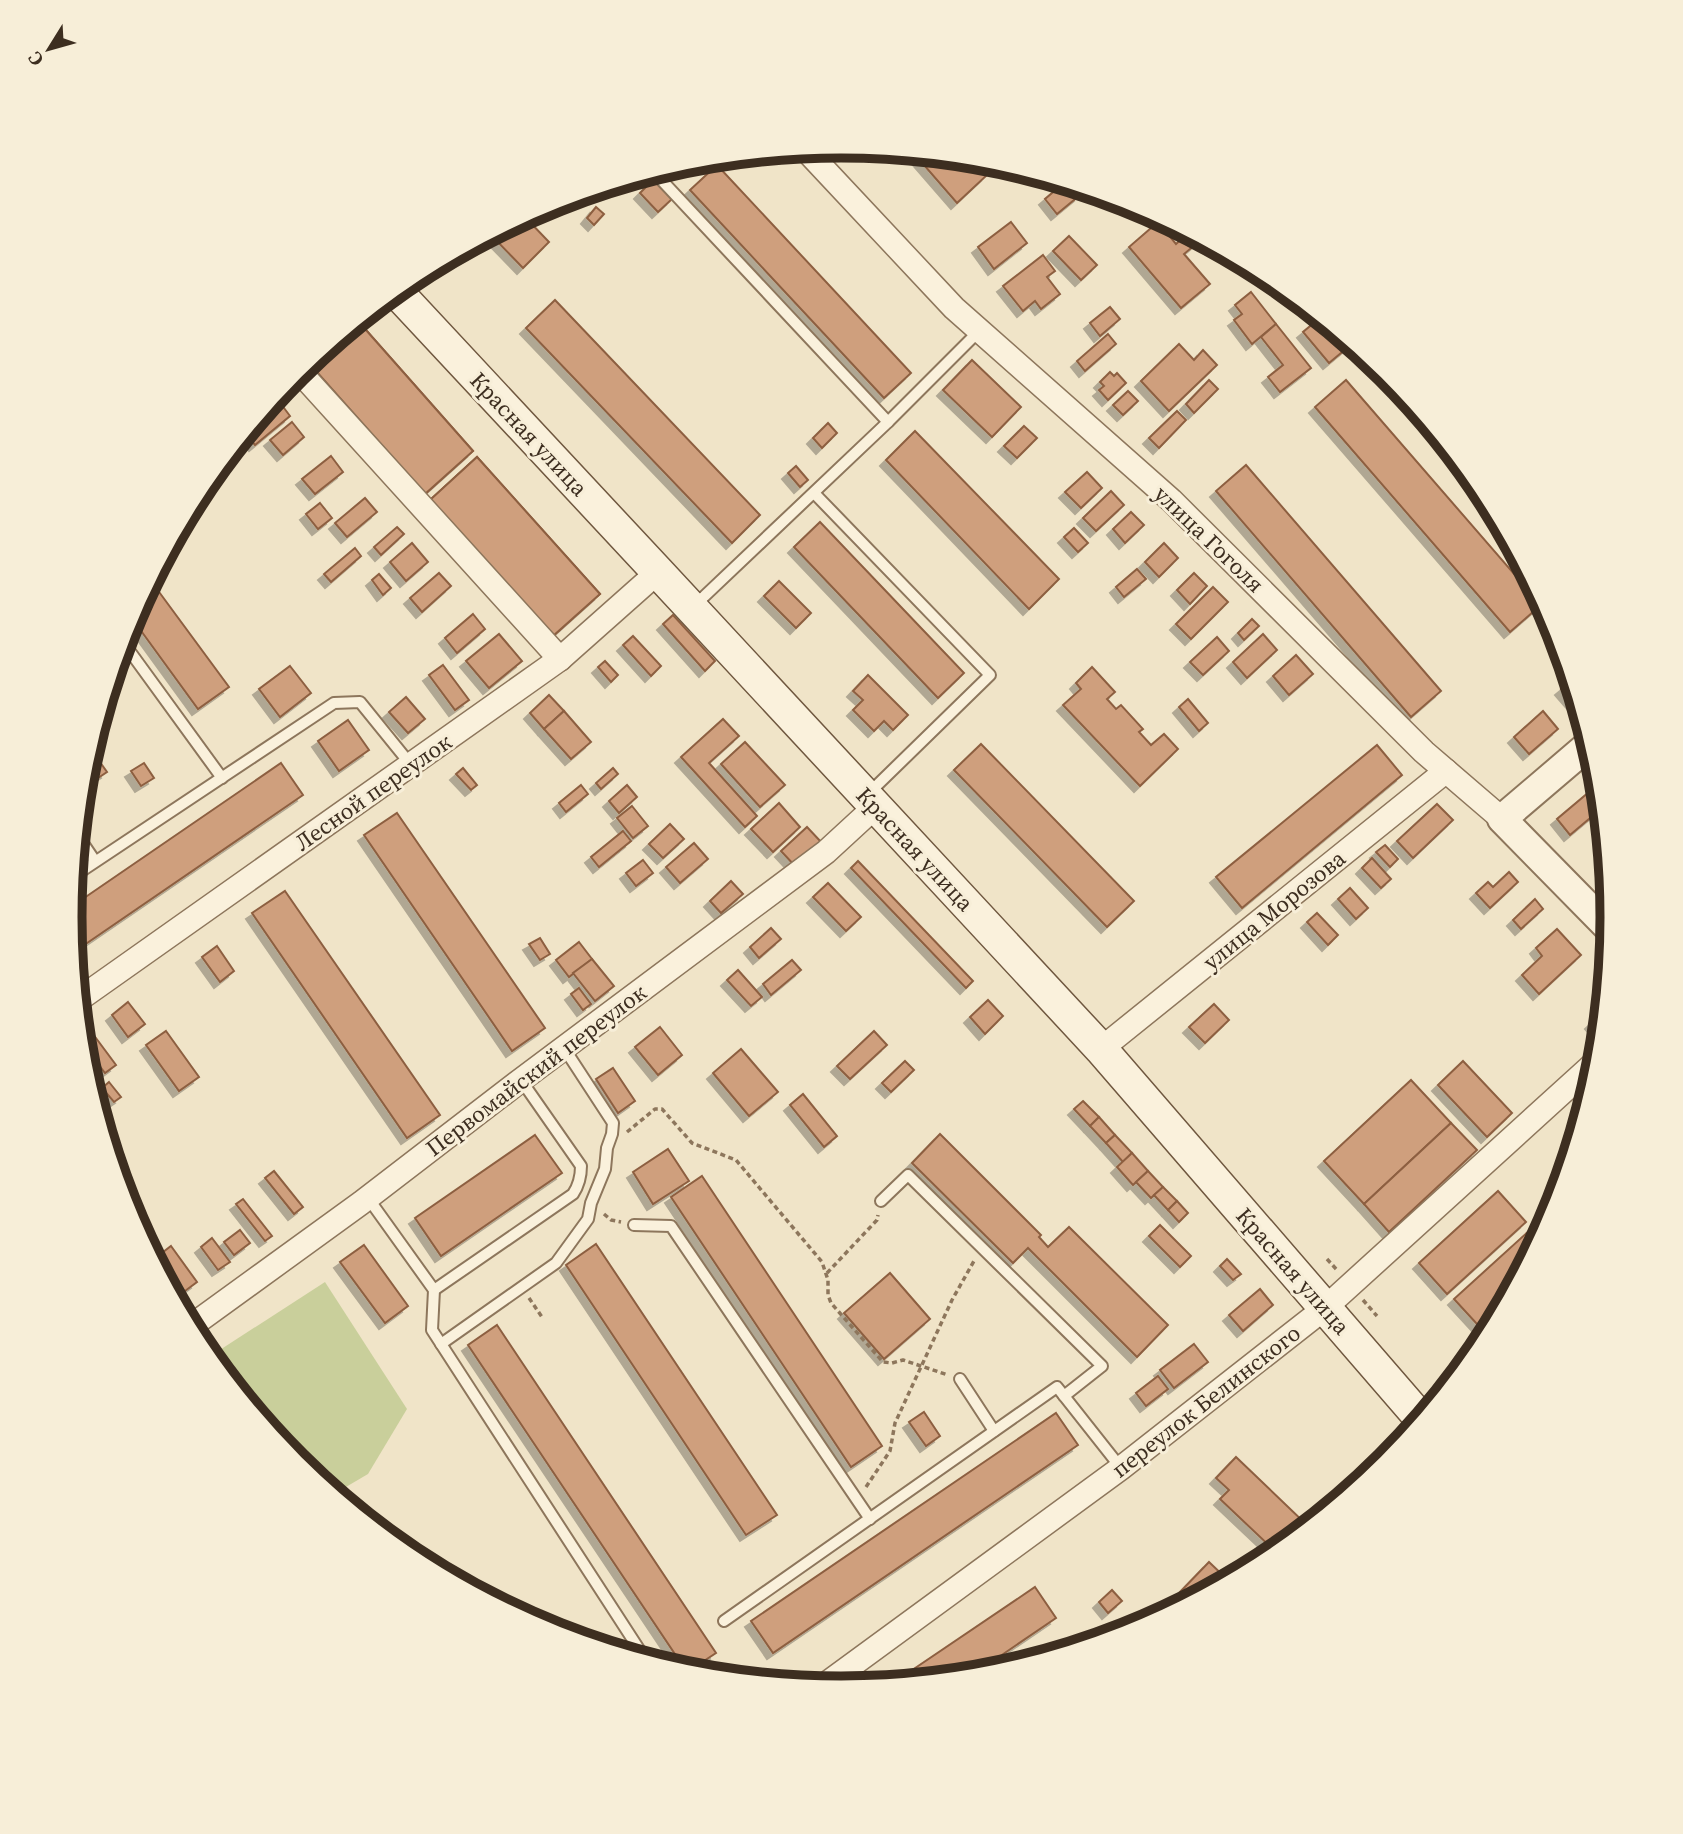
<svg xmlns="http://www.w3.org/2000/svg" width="1683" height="1834" viewBox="0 0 1683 1834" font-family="'Source Serif 4',serif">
<defs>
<filter id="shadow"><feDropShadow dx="-6" dy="6" stdDeviation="0" flood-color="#0004"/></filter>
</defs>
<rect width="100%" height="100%" fill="#f0e4c8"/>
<!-- green -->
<path fill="#c9cf9b" d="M325 1282 407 1409 368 1474 334 1494 296 1462 209 1357Z"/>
<!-- building -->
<g fill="#cf9f7d" stroke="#8d5f41" stroke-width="2" filter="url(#shadow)">
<path d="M921 153 972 158 987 175 957 203 917 157Z"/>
<path d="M717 165 911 373 884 398 690 190Z"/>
<path d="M653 180 672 199 658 212 640 193Z"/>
<path d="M1065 182 1071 184 1080 195 1057 214 1045 199Z"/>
<path d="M596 207 604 214 594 225 587 218Z"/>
<path d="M524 216 549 242 523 268 490 234Z"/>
<path d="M1011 222 1027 243 994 269 978 247Z"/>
<path d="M1158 222 1176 244 1189 232 1202 239 1184 254 1210 284 1181 308 1129 247Z"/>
<path d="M1069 236 1097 265 1081 280 1053 251Z"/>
<path d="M1043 255 1055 271 1047 277 1060 294 1041 309 1035 301 1023 311 1003 286Z"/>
<path d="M1251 292 1276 324 1252 344 1234 320 1242 314 1235 305Z"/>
<path d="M555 300 760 515 732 543 526 328Z"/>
<path d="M1110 307 1120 319 1100 336 1090 323Z"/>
<path d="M1321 317 1353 343 1329 363 1303 332Z"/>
<path d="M358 321 473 451 425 494 308 362Z"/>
<path d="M358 321 473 451 425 494 308 362Z"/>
<path d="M1276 324 1311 368 1280 392 1268 377 1283 365 1261 337Z"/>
<path d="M1108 334 1116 344 1085 371 1077 361Z"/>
<path d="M1179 344 1194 360 1203 350 1217 365 1169 411 1141 381Z"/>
<path d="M972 360 1021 407 992 437 943 390Z"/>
<path d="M1110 372 1114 376 1117 373 1126 383 1108 400 1099 390 1104 386 1100 382Z"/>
<path d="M1209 380 1218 389 1194 413 1186 404Z"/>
<path d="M1346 380 1541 605 1510 632 1315 407Z"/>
<path d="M1128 391 1138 401 1123 415 1113 405Z"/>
<path d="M281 404 290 416 255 445 246 434Z"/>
<path d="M1177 411 1186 420 1159 448 1149 438Z"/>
<path d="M292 422 304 437 283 455 270 440Z"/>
<path d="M828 423 837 433 822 448 813 438Z"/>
<path d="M1024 426 1037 438 1017 458 1004 446Z"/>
<path d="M915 431 1059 579 1029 609 886 460Z"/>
<path d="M331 456 343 472 315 494 302 479Z"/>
<path d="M477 457 600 594 553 636 430 500Z"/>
<path d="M477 457 600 594 553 636 430 500Z"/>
<path d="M1246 465 1441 691 1411 717 1216 491Z"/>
<path d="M796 466 808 480 800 487 788 473Z"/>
<path d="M1087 472 1102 488 1081 508 1065 492Z"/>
<path d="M1111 491 1124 505 1096 531 1083 518Z"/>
<path d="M365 498 377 512 347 537 335 523Z"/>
<path d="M320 503 332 518 318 529 306 514Z"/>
<path d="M1131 512 1144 525 1125 543 1113 529Z"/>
<path d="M820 522 964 673 938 698 794 547Z"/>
<path d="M397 527 404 534 381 555 374 547Z"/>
<path d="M1074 528 1088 543 1078 552 1064 537Z"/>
<path d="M412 543 428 562 406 581 390 562Z"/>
<path d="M1164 543 1178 558 1159 577 1145 562Z"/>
<path d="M355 548 361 556 331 582 324 574Z"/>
<path d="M1137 569 1146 579 1124 597 1116 587Z"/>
<path d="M439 573 451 586 422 612 410 598Z"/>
<path d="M1194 573 1207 586 1190 604 1177 590Z"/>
<path d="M379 574 391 588 383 595 372 580Z"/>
<path d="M151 581 229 687 198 709 131 617Z"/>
<path d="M779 581 811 613 796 628 764 596Z"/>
<path d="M1213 587 1228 602 1191 639 1176 624Z"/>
<path d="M473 614 485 629 457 653 445 638Z"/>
<path d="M673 615 715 661 705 671 663 624Z"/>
<path d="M1252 619 1259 626 1244 640 1238 633Z"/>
<path d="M499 634 522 661 489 688 466 661Z"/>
<path d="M1263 634 1277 650 1247 678 1233 662Z"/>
<path d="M633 636 661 666 651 676 623 645Z"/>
<path d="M1217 637 1229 651 1203 675 1190 662Z"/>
<path d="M1296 655 1313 674 1289 695 1273 676Z"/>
<path d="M605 661 618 675 611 682 598 667Z"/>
<path d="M443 665 469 700 455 710 429 675Z"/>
<path d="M290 666 311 693 280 717 259 689Z"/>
<path d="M1092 667 1115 692 1107 699 1116 709 1121 705 1143 729 1139 732 1151 745 1164 734 1178 749 1140 786 1063 705 1081 689 1076 683Z"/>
<path d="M868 675 908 715 893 730 884 721 874 731 853 710 863 700 853 691Z"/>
<path d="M1572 680 1578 700 1574 704 1561 689Z"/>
<path d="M549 695 564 711 544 729 530 713Z"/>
<path d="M406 697 425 719 408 733 389 712Z"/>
<path d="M1188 699 1208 723 1199 731 1179 707Z"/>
<path d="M564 711 591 742 571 759 544 729Z"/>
<path d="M1543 711 1558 729 1529 754 1514 737Z"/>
<path d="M723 719 739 736 709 763 757 816 745 827 681 757Z"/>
<path d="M348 720 369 750 339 771 318 741Z"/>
<path d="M745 742 785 785 760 807 721 764Z"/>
<path d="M981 744 1134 901 1107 927 954 770Z"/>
<path d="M1377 745 1402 775 1242 908 1216 877Z"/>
<path d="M90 748 107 772 83 788 85 766Z"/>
<path d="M144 763 154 778 141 786 131 771Z"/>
<path d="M281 763 303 795 74 952 70 917 71 907Z"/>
<path d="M463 768 477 785 471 790 456 774Z"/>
<path d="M613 768 618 774 601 789 596 783Z"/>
<path d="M581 785 588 794 566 812 559 803Z"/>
<path d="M627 785 637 797 619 813 609 801Z"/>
<path d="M1595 787 1601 794 1602 808 1570 835 1557 819Z"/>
<path d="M779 803 800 827 773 852 751 829Z"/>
<path d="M1437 804 1453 820 1413 858 1397 841Z"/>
<path d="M632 806 648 826 633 838 617 818Z"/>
<path d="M397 813 545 1028 512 1051 364 835Z"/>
<path d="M670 824 684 839 663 858 649 844Z"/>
<path d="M807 827 822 843 796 867 781 851Z"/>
<path d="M623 831 631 841 599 867 591 857Z"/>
<path d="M694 843 708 859 680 883 666 867Z"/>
<path d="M1385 845 1398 859 1390 867 1376 852Z"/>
<path d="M1372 858 1391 879 1381 888 1362 868Z"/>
<path d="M643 860 653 873 636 886 626 873Z"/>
<path d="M858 861 973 981 966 988 851 868Z"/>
<path d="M1509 872 1518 882 1490 908 1476 893 1488 882 1493 887Z"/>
<path d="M731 881 743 894 721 913 710 901Z"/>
<path d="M828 883 861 917 846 931 813 897Z"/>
<path d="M1350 888 1368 908 1356 919 1338 899Z"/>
<path d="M285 891 440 1115 407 1138 252 913Z"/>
<path d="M1535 899 1543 909 1521 929 1513 920Z"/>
<path d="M1317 913 1338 935 1328 945 1307 922Z"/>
<path d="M771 928 781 939 759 958 750 947Z"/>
<path d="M1557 929 1581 955 1539 994 1522 975 1542 956 1536 948Z"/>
<path d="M540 938 550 954 540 960 529 944Z"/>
<path d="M579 942 592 959 569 977 556 960Z"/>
<path d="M217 946 234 971 220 982 202 957Z"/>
<path d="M592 959 614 986 595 1001 573 973Z"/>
<path d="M792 960 801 970 771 995 763 984Z"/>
<path d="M738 970 762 997 751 1006 727 980Z"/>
<path d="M579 988 591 1004 583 1010 571 994Z"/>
<path d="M988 1000 1003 1016 985 1034 970 1017Z"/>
<path d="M128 1002 145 1024 128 1037 112 1015Z"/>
<path d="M1214 1004 1229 1020 1205 1043 1189 1027Z"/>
<path d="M1604 1011 1602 1029 1599 1032 1591 1023Z"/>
<path d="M660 1027 682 1055 658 1075 635 1047Z"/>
<path d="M90 1030 116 1065 105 1073 82 1043V1036Z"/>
<path d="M166 1031 199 1077 179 1091 146 1045Z"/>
<path d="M874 1031 887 1045 850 1079 837 1066Z"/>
<path d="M741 1049 778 1092 749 1116 713 1073Z"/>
<path d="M905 1061 914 1070 891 1092 882 1083Z"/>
<path d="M1463 1061 1512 1113 1487 1137 1438 1085Z"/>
<path d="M613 1068 635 1101 618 1113 596 1079Z"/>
<path d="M1411 1080 1451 1123 1364 1204 1324 1161Z"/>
<path d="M109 1082 121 1097 114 1102 102 1088Z"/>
<path d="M803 1094 837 1136 824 1147 790 1105Z"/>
<path d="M1083 1101 1099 1117 1090 1126 1074 1109Z"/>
<path d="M1099 1117 1115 1135 1106 1143 1090 1126Z"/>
<path d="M1451 1123 1477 1150 1389 1232 1364 1204Z"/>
<path d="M940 1134 1041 1235 1039 1237 1048 1247 1069 1227 1168 1325 1137 1357 1028 1248 1013 1263 912 1163Z"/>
<path d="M535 1135 562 1173 441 1256 415 1218Z"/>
<path d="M1115 1135 1132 1153 1123 1162 1106 1143Z"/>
<path d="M668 1149 689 1181 653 1204 633 1172Z"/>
<path d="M1132 1153 1148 1171 1133 1185 1117 1167Z"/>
<path d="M274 1171 303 1207 294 1214 265 1178Z"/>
<path d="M1148 1171 1163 1187 1151 1198 1136 1182Z"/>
<path d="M702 1176 882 1446 851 1467 671 1197Z"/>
<path d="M1163 1187 1177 1201 1168 1210 1154 1195Z"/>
<path d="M1498 1191 1526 1222 1447 1294 1419 1263Z"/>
<path d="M243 1199 272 1236 265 1241 236 1204Z"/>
<path d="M1177 1201 1188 1213 1179 1222 1168 1210Z"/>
<path d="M1541 1220 1547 1226 1488 1336 1454 1299Z"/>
<path d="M1160 1225 1191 1256 1180 1267 1149 1236Z"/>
<path d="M240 1230 250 1243 234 1255 224 1242Z"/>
<path d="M212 1238 230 1262 218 1270 201 1247Z"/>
<path d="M596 1244 777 1515 746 1535 566 1265Z"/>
<path d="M364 1245 408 1306 385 1323 340 1262Z"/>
<path d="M171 1246 197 1282 177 1297 167 1285 154 1259Z"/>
<path d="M1227 1259 1241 1274 1233 1280 1220 1266Z"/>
<path d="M890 1273 930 1319 884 1359 844 1313Z"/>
<path d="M1260 1289 1273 1305 1243 1331 1229 1315Z"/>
<path d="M497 1325 716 1653 687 1672 468 1345Z"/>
<path d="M1194 1344 1208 1362 1174 1388 1160 1370Z"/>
<path d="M1158 1376 1168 1389 1146 1406 1136 1393Z"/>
<path d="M924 1412 940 1436 926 1446 909 1422Z"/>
<path d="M1056 1413 1078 1445 773 1653 751 1621Z"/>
<path d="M1236 1457 1309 1527 1277 1553 1220 1499 1229 1490 1216 1478Z"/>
<path d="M1209 1562 1229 1581 1189 1602 1180 1592Z"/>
<path d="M1035 1587 1056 1618 971 1676 893 1683Z"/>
<path d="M1112 1590 1122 1601 1108 1613 1099 1602Z"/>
</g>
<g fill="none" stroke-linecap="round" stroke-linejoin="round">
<defs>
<g id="service">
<path d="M654 172 888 422"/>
<path d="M814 493 990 675 868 794"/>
<path d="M694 606 888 422 979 331"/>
<path d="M123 642 222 778"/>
<path d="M78 836 95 861"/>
<path d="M74 876 334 703 360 702 411 765"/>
<path d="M368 1198 434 1290 432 1330 646 1660"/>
<path d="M881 1201 908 1175 1102 1366 1064 1396"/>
<path d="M634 1225 671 1226 870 1519"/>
<path d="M434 1290 573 1194C579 1185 581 1177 581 1166L521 1080"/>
<path d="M441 1344 556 1263 588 1219 591 1203 605 1169 607 1148 612 1134 613 1123 564 1048"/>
<path d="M960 1379 994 1431"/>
<path d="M724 1621 1057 1387 1121 1468"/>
</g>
<g id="minor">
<path d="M805 149 954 308 1171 500 1424 752 1502 819"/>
<path d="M298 370 560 659"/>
<path d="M78 1000 560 659 658 572"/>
<path d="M1101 1049 1446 771"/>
<path d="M190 1327 361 1203 521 1080 826 852 876 806"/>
<path d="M822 1687 1121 1468 1325 1308 1599 1059"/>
</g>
<path id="tertiary" d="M1591 743 1502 819 1612 931"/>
<path id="secondary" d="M395 290 658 572 1101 1049 1422 1420"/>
</defs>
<!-- service casing -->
<use href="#service" stroke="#8d765c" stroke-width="14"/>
<!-- minor casing -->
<use href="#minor" stroke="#8d765c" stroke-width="26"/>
<!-- tertiary casing -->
<use href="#tertiary" stroke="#8d765c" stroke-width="32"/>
<!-- secondary casing -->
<use href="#secondary" stroke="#6f573f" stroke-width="35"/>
<!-- path -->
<g stroke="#8d765c" stroke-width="3.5" stroke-dasharray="5 3.5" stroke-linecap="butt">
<path d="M627 1132 655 1109H662L692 1143 736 1160 822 1262 828 1280V1295L831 1303 883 1362 892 1363 903 1360 948 1375"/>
<path d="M604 1214 611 1220 621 1222"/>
<path d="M1327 1259 1337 1270"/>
<path d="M827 1273 877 1220 878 1215"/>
<path d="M529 1298 542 1317"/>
<path d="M1363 1300 1377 1316"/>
<path d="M866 1487 890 1451 895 1423 952 1300 974 1261"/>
</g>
<!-- service -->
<use href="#service" stroke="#faf1dc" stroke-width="10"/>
<!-- minor -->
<use href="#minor" stroke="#faf1dc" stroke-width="23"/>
<!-- tertiary -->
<use href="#tertiary" stroke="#faf1dc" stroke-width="28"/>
<!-- secondary -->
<use href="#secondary" stroke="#faf1dc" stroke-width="32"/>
</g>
<g text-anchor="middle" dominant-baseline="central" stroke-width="6" stroke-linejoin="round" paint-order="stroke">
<!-- street labels -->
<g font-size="23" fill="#3d2e20" stroke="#f7eed8">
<text transform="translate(529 434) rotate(47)">Красная улица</text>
<text transform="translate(1209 539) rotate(44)">улица Гоголя</text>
<text transform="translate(373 792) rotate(-35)">Лесной переулок</text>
<text transform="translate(915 849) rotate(47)">Красная улица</text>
<text transform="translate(1274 910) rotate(-39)">улица Морозова</text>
<text transform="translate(536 1070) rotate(-37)">Первомайский переулок</text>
<text transform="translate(1293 1271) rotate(49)">Красная улица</text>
<text transform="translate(1206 1401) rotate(-38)">переулок Белинского</text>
</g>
</g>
<!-- crop -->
<path d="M0 0H1683V1834H0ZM82 917a759 759 0 1 1 1518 0a759 759 0 1 1-1518 0Z" fill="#f7eed8" fill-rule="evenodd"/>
<path fill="none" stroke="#3d2e20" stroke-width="9" d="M82 917a759 759 0 1 1 1518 0a759 759 0 1 1-1518 0Z"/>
<!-- north arrow -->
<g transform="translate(49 49) rotate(233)" stroke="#f7eed8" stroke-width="5" paint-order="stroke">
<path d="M0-5L12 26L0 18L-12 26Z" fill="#3d2e20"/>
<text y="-10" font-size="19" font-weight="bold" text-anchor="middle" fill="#3d2e20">С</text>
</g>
</svg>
